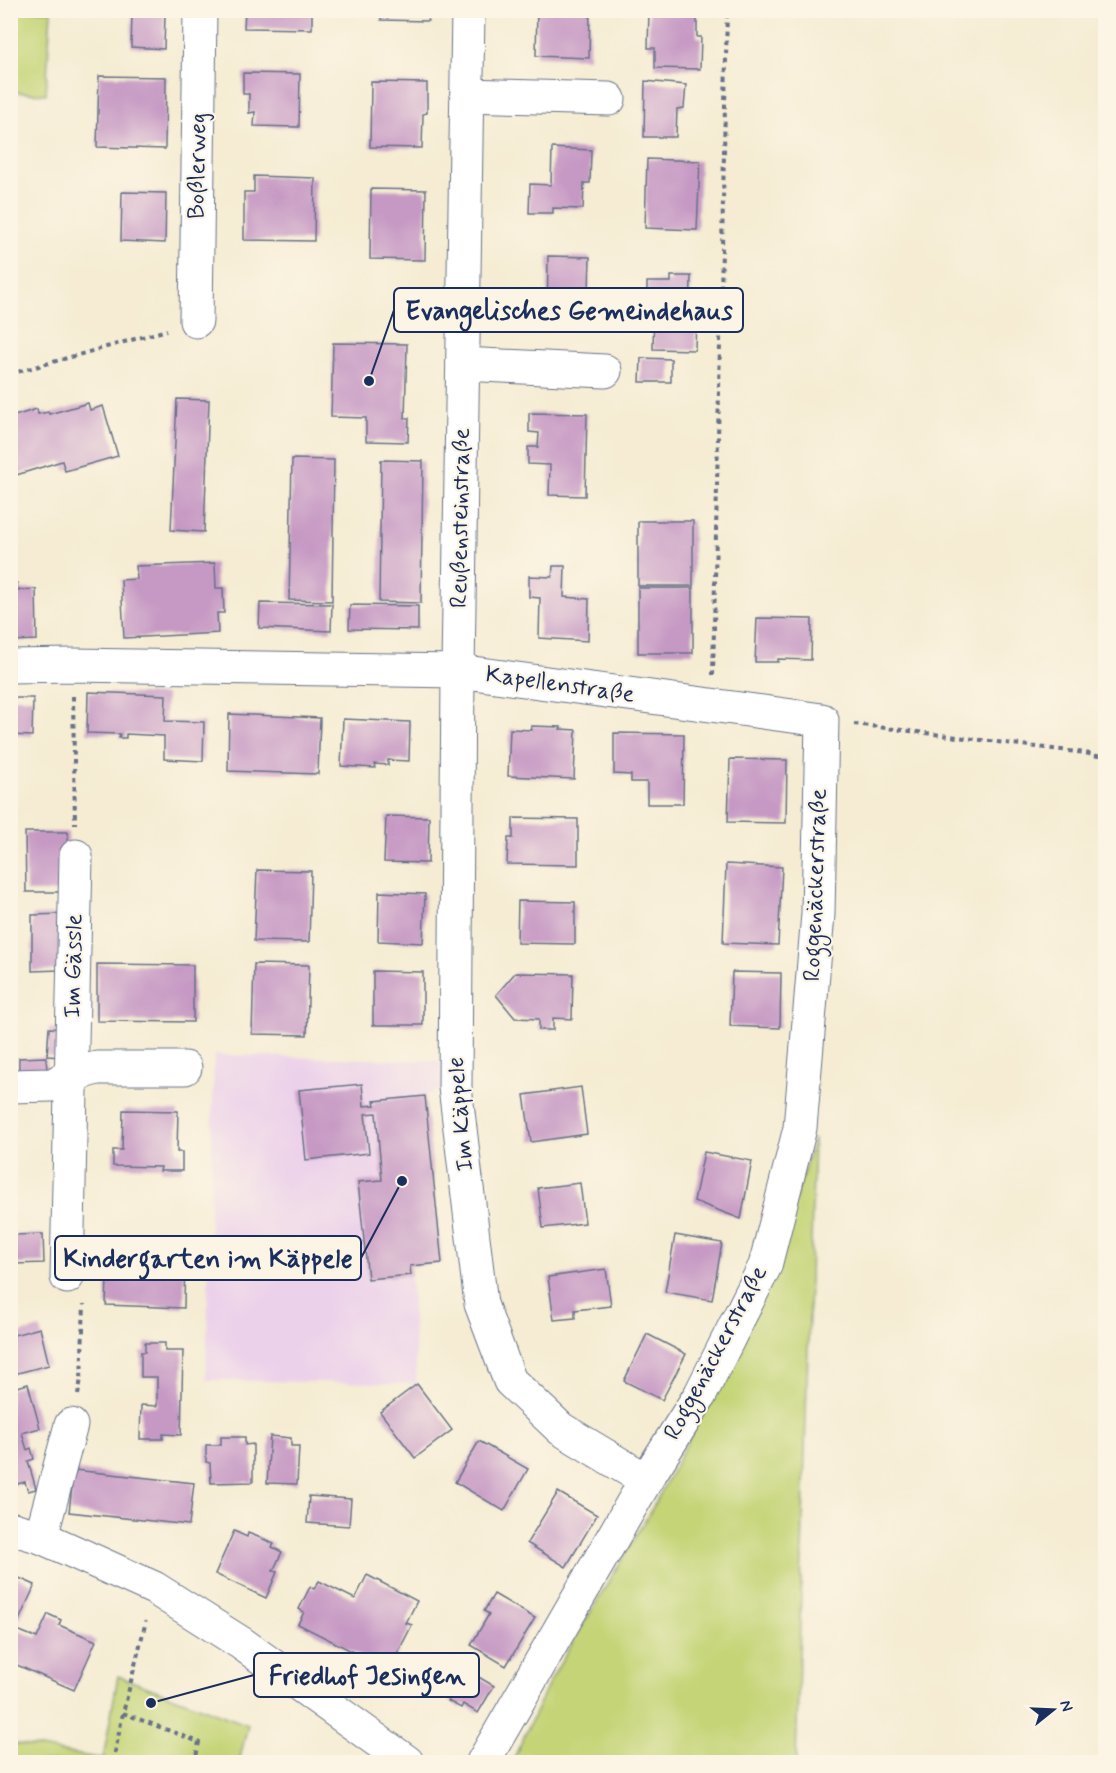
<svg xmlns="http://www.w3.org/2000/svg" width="1116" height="1773" viewBox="0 0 1116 1773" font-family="Mynerve,sans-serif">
<rect width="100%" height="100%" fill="#fcf5e5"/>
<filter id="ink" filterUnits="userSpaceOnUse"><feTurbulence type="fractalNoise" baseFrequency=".0167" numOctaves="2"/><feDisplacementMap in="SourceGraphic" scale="12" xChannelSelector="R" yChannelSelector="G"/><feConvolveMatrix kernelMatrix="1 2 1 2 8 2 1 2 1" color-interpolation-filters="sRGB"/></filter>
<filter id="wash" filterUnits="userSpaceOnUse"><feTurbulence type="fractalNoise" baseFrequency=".008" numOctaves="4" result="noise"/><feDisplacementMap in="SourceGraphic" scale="24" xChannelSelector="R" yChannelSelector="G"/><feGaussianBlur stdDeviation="1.35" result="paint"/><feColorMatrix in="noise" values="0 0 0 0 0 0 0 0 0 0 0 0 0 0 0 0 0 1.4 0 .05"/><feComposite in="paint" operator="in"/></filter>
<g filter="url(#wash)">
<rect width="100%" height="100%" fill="#f5ecd3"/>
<!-- built -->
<path fill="#ecd1ea" d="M214 1055 444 1061 445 1088 425 1096 442 1263 410 1266 417 1384 206 1380Z"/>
<!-- green -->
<g fill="#c4d476" stroke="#70826a" stroke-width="1.5">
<path d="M11 10 51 11 46 94 11 92Z"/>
<path d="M814 1139 796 1762H512L551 1679 653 1507 743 1337 774 1268Z"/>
<path d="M118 1676 248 1725 239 1762H11V1743L103 1759Z"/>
</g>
<g id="blocks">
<!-- building -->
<g fill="#c699c4">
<path d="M115 10H161V15H165L164 49 131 47 132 14 115 13Z"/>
<path d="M245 10H312V29L244 28Z"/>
<path d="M381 10H428V21L381 20Z"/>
<path d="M537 10H590L589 58 536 56Z"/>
<path d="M649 10H697V37H701L700 69 655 68V48H648Z"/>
<path d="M243 73 300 74 299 127 254 126 255 112 249 113V94H243Z"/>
<path d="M99 76 166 77 165 149 97 147Z"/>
<path d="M645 81 686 85 684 108 677 109 676 137H644Z"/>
<path d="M371 82 427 83V113L423 114 422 148 370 147Z"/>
<path d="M552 148 591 150 590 183H584L583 209 553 208V213H529L530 184 551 185Z"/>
<path d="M647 159 700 161 697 230 645 228Z"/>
<path d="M254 176 315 178 314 241 244 240V192H254Z"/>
<path d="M371 189 426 190 425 260 370 259Z"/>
<path d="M122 192 166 193 165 243 121 241Z"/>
<path d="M548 256 590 257 588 324 547 323Z"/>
<path d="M671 276H691L690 319H696L695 350 653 349 654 309H647V282H671Z"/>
<path d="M333 343 407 344 405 418H409L408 442 366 441V418L331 417Z"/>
<path d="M641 358 671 359V382H640Z"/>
<path d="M177 399 209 400 204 532 171 530Z"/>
<path d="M88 403 90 410 103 406 118 456 65 471 62 461 13 476 10 465 11 417 37 409 38 414 48 412 49 414Z"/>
<path d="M529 413 587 414 585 496 549 495 550 465 528 464V447H538L539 433 529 432Z"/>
<path d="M292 459 334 460 332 601 289 600Z"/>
<path d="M381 460 423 461 421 603 379 602Z"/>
<rect x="638" y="521" width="55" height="65"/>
<path d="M215 563 216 588H223L224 613H217L218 633 124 638 121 580 137 579 136 566Z"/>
<path d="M553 566H565L564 597 589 599 588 641 539 638 540 598 529 597V576L552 577Z"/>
<path d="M10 583H17V590L36 589 37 640 10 641Z"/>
<rect x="638" y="588" width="55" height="65"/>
<path d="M260 603 332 604 331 631 259 628Z"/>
<path d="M350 605 418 606V630L349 629Z"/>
<path d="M757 618 812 619 811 660 778 659V662H755Z"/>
<path d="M88 692 166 695 165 721 204 722 203 761 164 759V736L126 734V738H119L120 734 87 733Z"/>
<path d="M10 698H33L32 736 10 735Z"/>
<path d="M229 714 320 718 318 774 228 771Z"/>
<path d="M343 719 410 722 409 761 388 760V765L374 764 375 768 341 766Z"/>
<path d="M531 726 561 727 560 729 576 730 574 779 508 776 510 729 532 730Z"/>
<path d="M614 733 684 734 683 804H647V782H631V775L614 774Z"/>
<path d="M730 759 787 760 786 823 728 822Z"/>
<path d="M386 816 429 817 428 863 384 862Z"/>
<path d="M513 818 578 819V865L507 864 508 838H513Z"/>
<path d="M25 832H68L69 892H26Z"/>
<path d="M726 864 782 867 778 945 723 943Z"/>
<path d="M257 870 311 871 309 942 254 941Z"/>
<path d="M379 892 425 894 423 943 378 941Z"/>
<path d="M518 901 575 902V944L517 943Z"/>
<path d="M64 914 60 970 32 971V915Z"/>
<path d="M97 964 193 965V1022L97 1021Z"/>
<path d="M254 964 309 965 307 1035 252 1034Z"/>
<path d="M373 971 423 972V1025H373Z"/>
<path d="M732 972 781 973 780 1028 730 1026Z"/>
<path d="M515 973 573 974 572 1019 553 1018V1030H539V1019L515 1018 496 995Z"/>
<path d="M49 1028 63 1029 61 1057 47 1056Z"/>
<path d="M46 1057 47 1071 19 1072V1058Z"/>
<path d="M362 1084 364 1106 375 1105 374 1101 425 1096 442 1263 410 1266 411 1275 368 1279 358 1182 382 1180 376 1113 365 1114 369 1153 306 1160 299 1090Z"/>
<path d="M581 1087 587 1134 531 1142 524 1095Z"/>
<path d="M123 1110 178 1111 177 1152H182V1171H160L161 1167 113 1166V1150H122Z"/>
<path d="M704 1152 752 1161 741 1219 694 1201Z"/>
<path d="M580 1183 585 1223 543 1228 538 1188Z"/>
<path d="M43 1234 44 1263 14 1264 13 1235Z"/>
<path d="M675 1235 722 1243 712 1300 665 1292Z"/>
<path d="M108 1249 185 1251 184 1308 106 1305Z"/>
<path d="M606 1269 611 1306 575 1310V1318L554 1320 548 1277Z"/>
<path d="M40 1328 49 1365 10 1375V1336Z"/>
<path d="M647 1334 686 1354 662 1400 624 1381Z"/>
<path d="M145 1343H165V1351H183L181 1435 163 1434V1439H140L141 1405 157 1406V1377H141V1352H145Z"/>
<path d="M28 1384 40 1428 22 1433 27 1450 31 1448 34 1459 28 1461 36 1489 28 1491 25 1482 10 1486V1389Z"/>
<path d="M417 1384 452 1430 415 1458 380 1412Z"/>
<path d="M270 1436 291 1438V1446H299L297 1484 267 1483Z"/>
<path d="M221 1437H245V1445L253 1444V1482L211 1483 210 1463 206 1462V1445H221Z"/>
<path d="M479 1441 528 1469 504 1511 455 1482Z"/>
<path d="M74 1470 194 1483 189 1525 69 1512Z"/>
<path d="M558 1492 597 1515 566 1567 527 1543Z"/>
<path d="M309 1496 351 1499 349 1526 307 1523Z"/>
<path d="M234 1531 247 1537 248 1533 261 1538 274 1544 272 1547 282 1552 273 1571 277 1572 266 1598 215 1574Z"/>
<path d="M10 1574 35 1585 15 1629 37 1638 48 1614 61 1620 59 1625 96 1641 74 1690 10 1662Z"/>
<path d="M367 1575 417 1601 406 1623 412 1625 389 1670 298 1624 304 1612 299 1609 310 1587 314 1589 319 1581 355 1599Z"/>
<path d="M494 1594 535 1618 506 1666 471 1645 489 1614 484 1611Z"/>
<path d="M450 1660 494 1686 478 1713 463 1704 461 1708 448 1701 451 1695 435 1686Z"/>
</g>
</g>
</g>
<g filter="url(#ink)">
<use href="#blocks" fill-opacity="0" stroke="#677187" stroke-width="1.5"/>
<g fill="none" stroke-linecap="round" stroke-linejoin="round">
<defs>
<g id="minor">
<path d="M468 10 458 671 455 1087 481 1304 510 1381 561 1429 646 1480"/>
<path d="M467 95 609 99"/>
<path d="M196 321 200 10"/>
<path d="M463 364 605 371"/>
<path d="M10 666 73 665 458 671 822 720 818 914 800 1128 765 1266 700 1395 646 1480 483 1762"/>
<path d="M10 1086 52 1085 72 1075 97 1068H185"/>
<path d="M67 1277 76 856"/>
<path d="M41 1537 71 1425"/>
</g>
<path id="tertiary" d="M10 1528 41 1537 154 1588 241 1643 407 1762"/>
</defs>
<!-- minor casing -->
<use href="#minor" stroke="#677187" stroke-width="35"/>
<!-- tertiary casing -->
<use href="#tertiary" stroke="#677187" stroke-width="35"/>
<!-- path -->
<g stroke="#677187" stroke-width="4" stroke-dasharray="4.5 4.5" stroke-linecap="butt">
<path d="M10 374 167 330"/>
<path d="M713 675 727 10"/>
<path d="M73 696 75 824"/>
<path d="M854 724 1085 753 1106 758"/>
<path d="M78 1395 81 1379 84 1304"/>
<path d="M123 1713 199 1742 195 1762"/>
<path d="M113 1762 123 1713 146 1621"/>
</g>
<!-- minor -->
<use href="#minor" stroke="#fff" stroke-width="33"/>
<!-- tertiary -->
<use href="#tertiary" stroke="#fff" stroke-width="33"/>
</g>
</g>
<g text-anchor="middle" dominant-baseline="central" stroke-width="4.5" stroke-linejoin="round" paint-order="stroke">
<!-- street labels -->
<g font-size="24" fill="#1b2f5e" stroke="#fcf5e5">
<text transform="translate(198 166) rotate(-89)">Boßlerweg</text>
<text transform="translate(461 518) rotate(-89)">Reußensteinstraße</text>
<text transform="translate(560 685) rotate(8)">Kapellenstraße</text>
<text transform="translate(816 885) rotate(-88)">Roggenäckerstraße</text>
<text transform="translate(74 966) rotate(-89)">Im Gässle</text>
<text transform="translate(461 1114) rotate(-95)">Im Käppele</text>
<text transform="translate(716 1353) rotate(-62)">Roggenäckerstraße</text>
</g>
</g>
<!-- callouts -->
<path fill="none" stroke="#1b2f5e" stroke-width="2" d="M369 381L394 310M402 1181L361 1258M151 1703L254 1675"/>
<g fill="#1b2f5e" stroke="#fcf5e5" stroke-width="2">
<circle cx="369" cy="381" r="6"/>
<circle cx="402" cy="1181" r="6"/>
<circle cx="151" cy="1703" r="6"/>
</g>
<g fill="#fcf5e5" stroke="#1b2f5e" stroke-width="2">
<rect x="394" y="288" width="349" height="44" rx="6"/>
<rect x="55" y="1236" width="306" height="44" rx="6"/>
<rect x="254" y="1653" width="225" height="44" rx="6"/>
</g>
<g font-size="26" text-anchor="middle" font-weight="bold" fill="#1b2f5e">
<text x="569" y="319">Evangelisches Gemeindehaus</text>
<text x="208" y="1267">Kindergarten im Käppele</text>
<text x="367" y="1684">Friedhof Jesingen</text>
</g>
<!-- margin -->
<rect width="1116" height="1773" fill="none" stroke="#fcf5e5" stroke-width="36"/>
<!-- north arrow -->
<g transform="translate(1053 1710) rotate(72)" stroke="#fcf5e5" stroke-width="4.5" paint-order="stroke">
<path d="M0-4.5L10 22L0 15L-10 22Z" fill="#1b2f5e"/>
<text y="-9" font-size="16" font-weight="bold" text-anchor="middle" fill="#1b2f5e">N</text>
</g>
</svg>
